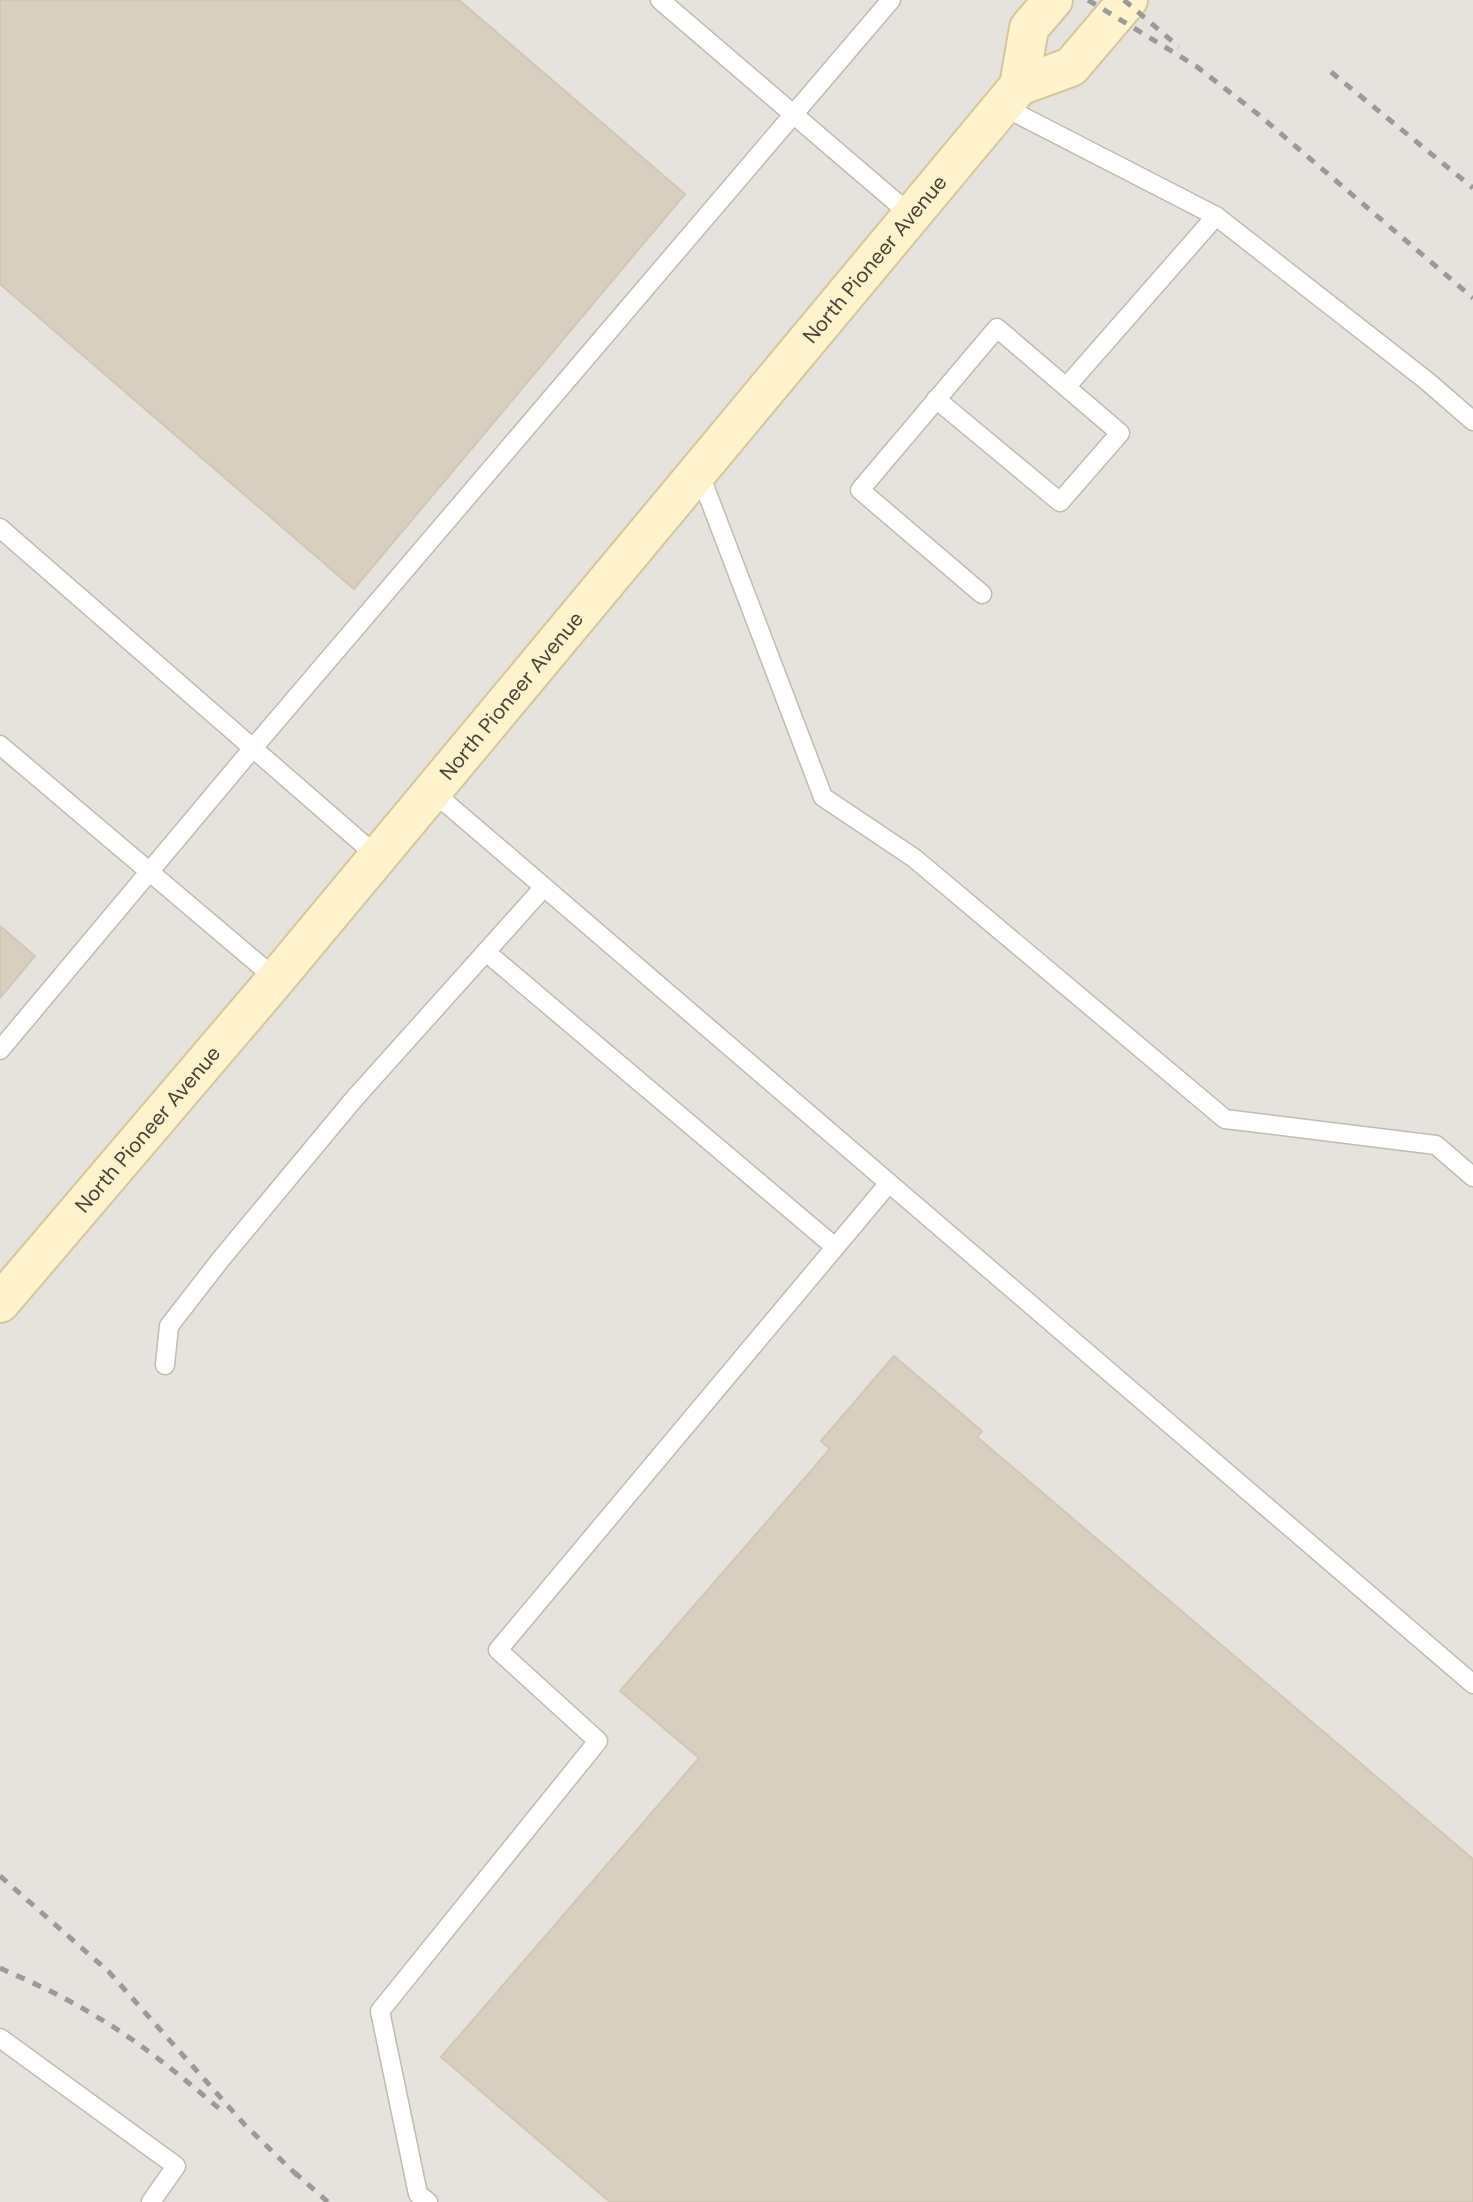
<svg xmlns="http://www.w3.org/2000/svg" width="1473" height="2202" viewBox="0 0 1473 2202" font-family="'DM Sans',sans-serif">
<rect width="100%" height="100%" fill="#f6f3ec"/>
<!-- industrial -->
<rect fill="#e6e2dd" x="0" y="0" width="1473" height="2202"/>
<!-- building -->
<g fill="#d8cfc1" stroke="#d3c7b4" stroke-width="2">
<path d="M0 0H459L685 194 354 589 0 284Z"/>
<path d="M0 926 35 956 0 998Z"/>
<path d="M894 1356 982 1431 977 1437 1473 1859V2202H610L441 2057 699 1758 620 1691 830 1449 821 1441Z"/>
</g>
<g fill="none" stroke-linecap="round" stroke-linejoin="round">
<defs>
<g id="lane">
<path d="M660 0 911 215"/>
<path d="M1002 106 1216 216 1427 381 1473 421"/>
<path d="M1067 386 1216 216"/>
<path d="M936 399 1060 502 1120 433 997 328 860 490 982 594"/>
<path d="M699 472 823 797 914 858 1225 1119 1436 1145 1473 1177"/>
<path d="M0 528 378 857"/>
<path d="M0 745 276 979"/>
<path d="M432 791 1473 1684"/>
<path d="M486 952 835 1247"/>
<path d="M0 1050 253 748 891 0"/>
<path d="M165 1365 169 1326 221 1259 354 1099 544 887"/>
<path d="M0 2038 176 2166 151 2202"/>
<path d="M428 2202 418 2194 380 2011 598 1741 498 1650 889 1183"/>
</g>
<g id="secondary">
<path d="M1019 86 1029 28 1053 0"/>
<path id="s1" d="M0 1303 276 979 1019 86 1071 67 1128 0"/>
</g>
</defs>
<!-- lane casing -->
<use href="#lane" stroke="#c2bbae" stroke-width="21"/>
<!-- secondary casing -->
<use href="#secondary" stroke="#d6c79b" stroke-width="42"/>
<!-- lane -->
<use href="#lane" stroke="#fff" stroke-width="18"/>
<!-- secondary -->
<use href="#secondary" stroke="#fff3cd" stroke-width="38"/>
<!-- rail -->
<g stroke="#9a9a9a" stroke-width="5" stroke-dasharray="9 9" stroke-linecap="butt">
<path d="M1088 0 1196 66 1259 115 1473 298"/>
<path d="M1124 0 1179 47"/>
<path d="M1331 72 1473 188"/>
<path d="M0 1876 109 1972 245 2125 301 2179"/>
<path d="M0 1968C31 1982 63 1996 92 2014 139 2041 181 2076 222 2111"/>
<path d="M294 2172 328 2202"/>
</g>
</g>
<g text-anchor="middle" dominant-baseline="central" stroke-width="6" stroke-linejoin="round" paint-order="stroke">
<!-- street labels -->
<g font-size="21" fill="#4b4439" stroke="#fff">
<text stroke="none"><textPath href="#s1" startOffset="1362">North Pioneer Avenue</textPath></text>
<text stroke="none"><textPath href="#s1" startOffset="794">North Pioneer Avenue</textPath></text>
<text stroke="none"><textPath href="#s1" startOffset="228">North Pioneer Avenue</textPath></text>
</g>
</g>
</svg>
